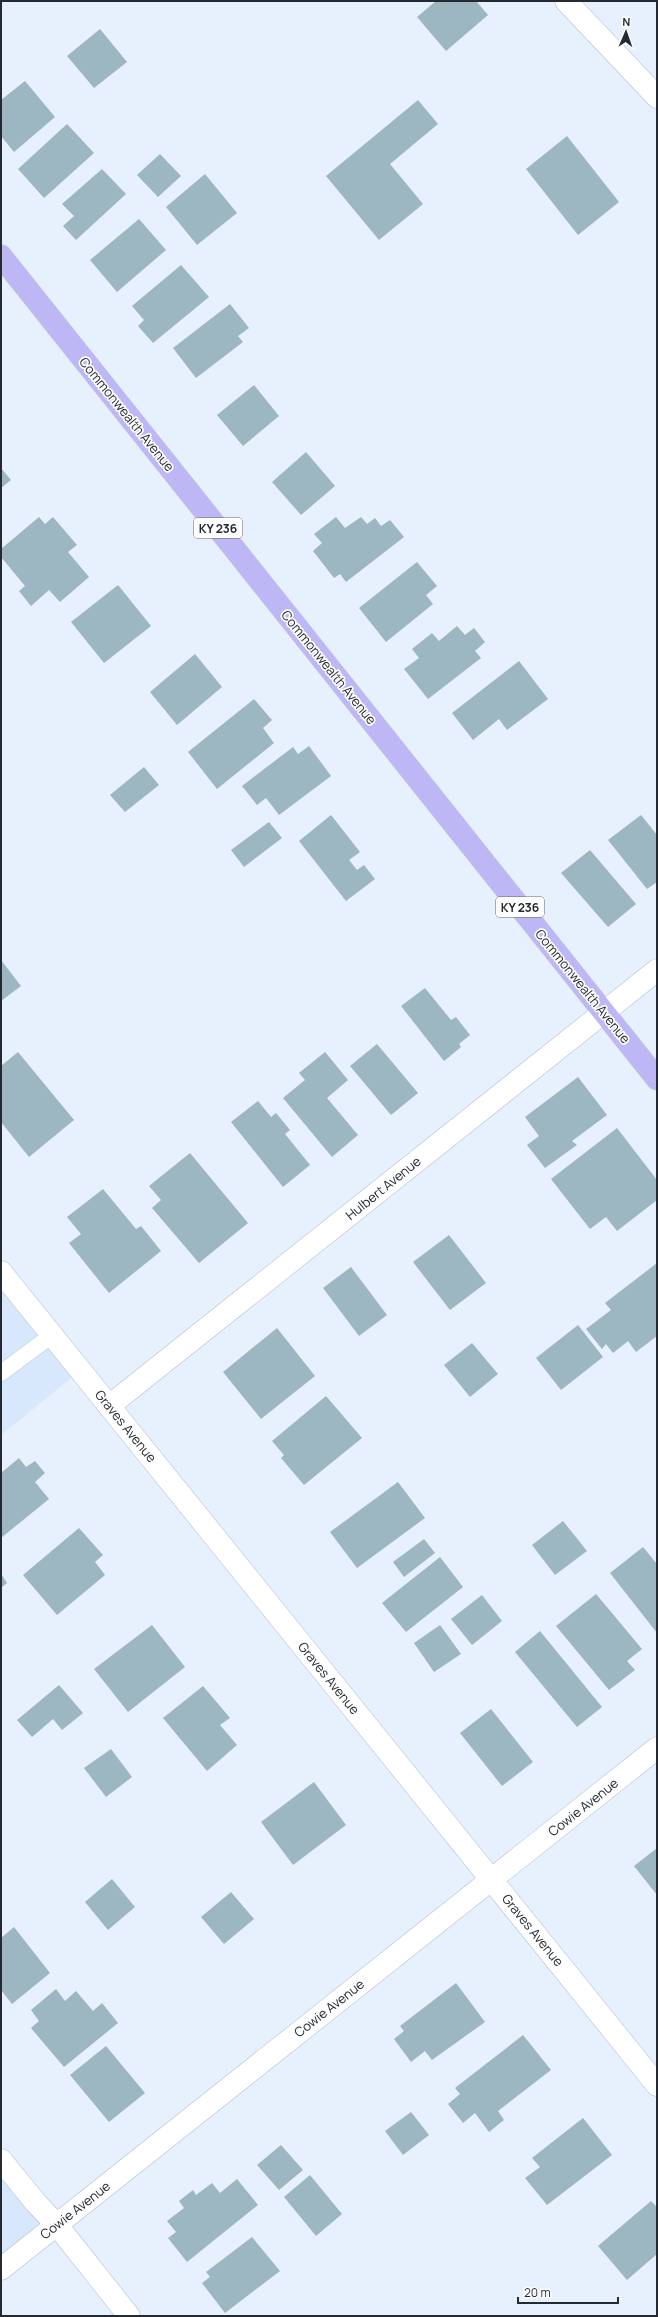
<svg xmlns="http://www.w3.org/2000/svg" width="658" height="2317" viewBox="0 0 658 2317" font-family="Manrope,sans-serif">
<rect width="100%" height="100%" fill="#e7f0fd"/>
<!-- built -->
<g fill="#d7e7fc">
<path d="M1 1272 81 1370 1 1435Z"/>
<path d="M1 2160 56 2224 1 2269Z"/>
</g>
<!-- building -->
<g fill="#9cb7c2">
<path d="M436 1H476L488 15 446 51 417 17Z"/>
<path d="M100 29 127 62 94 88 67 56Z"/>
<path d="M25 81 55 117 14 152 1 136V100Z"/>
<path d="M418 100 438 124 390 164 423 204 379 240 326 176Z"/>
<path d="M67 124 94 153 44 198 18 169Z"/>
<path d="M567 136 619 202 578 235 526 169Z"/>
<path d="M160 154 181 176 158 197 137 175Z"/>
<path d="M102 169 126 194 76 240 63 226 74 216 62 204Z"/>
<path d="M205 174 237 213 197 245 166 207Z"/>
<path d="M139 219 166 250 117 292 90 260Z"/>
<path d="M181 265 209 297 153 343 138 326 144 320 132 306Z"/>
<path d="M230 304 249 328 238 336 243 342 196 378 173 348Z"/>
<path d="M254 385 279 416 243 446 217 415Z"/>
<path d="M306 452 335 486 301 515 272 482Z"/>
<path d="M1 468 11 480 1 488Z"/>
<path d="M39 517 45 524 53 517 77 545 68 552 89 577 60 602 49 590 31 606 19 591 25 586 1 557V549Z"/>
<path d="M336 517 345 528 361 517 367 524 375 518 381 526 390 520 404 537 346 582 340 574 334 578 313 551 322 543 314 534Z"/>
<path d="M417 562 437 586 426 595 433 604 386 642 359 608Z"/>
<path d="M118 585 151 626 104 663 71 622Z"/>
<path d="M457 626 465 635 474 628 485 642 475 651 481 658 428 699 404 669 419 658 412 649 432 633 439 641Z"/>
<path d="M195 654 222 687 177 725 150 692Z"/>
<path d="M519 661 548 699 507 730 499 719 473 740 452 713Z"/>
<path d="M254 699 272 720 263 728 274 743 217 789 188 752Z"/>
<path d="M309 746 331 776 279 815 266 798 257 805 242 786 293 747 298 754Z"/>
<path d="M144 767 159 785 125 812 110 795Z"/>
<path d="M331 815 360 852 349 860 357 870 364 865 375 879 346 901 299 841Z"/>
<path d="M641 815 657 835V882L647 889 608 840Z"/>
<path d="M269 822 282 838 244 867 231 850Z"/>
<path d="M590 850 636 904 608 927 561 873Z"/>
<path d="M1 960 21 986 1 1001Z"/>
<path d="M425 988 451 1020 456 1017 470 1035 459 1044 461 1047 444 1061 401 1006Z"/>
<path d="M377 1044 418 1093 391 1115 350 1066Z"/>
<path d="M18 1052 74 1120 29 1157 1 1122V1066Z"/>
<path d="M325 1052 348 1080 327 1098 358 1135 332 1157 283 1098 305 1080 299 1073Z"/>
<path d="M578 1077 607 1115 572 1141 577 1145 545 1168 527 1145 539 1136 525 1117Z"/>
<path d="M258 1101 271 1117 276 1113 290 1130 285 1134 310 1165 283 1187 231 1122Z"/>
<path d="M617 1128 657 1180V1200L617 1231 606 1217 590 1229 551 1179Z"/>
<path d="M190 1153 248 1223 199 1263 152 1208 161 1200 149 1186Z"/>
<path d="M103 1189 136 1229 141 1226 161 1251 109 1293 69 1243 81 1234 67 1217Z"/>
<path d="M449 1235 486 1283 450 1310 413 1262Z"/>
<path d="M657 1263V1336L636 1352 628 1341 613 1353 606 1344 602 1349 586 1329 611 1310 605 1303Z"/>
<path d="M351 1267 387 1315 359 1336 323 1288Z"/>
<path d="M578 1325 603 1357 561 1390 536 1358Z"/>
<path d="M277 1328 315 1376 261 1419 223 1372Z"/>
<path d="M472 1343 498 1374 470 1397 444 1365Z"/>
<path d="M326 1396 362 1438 304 1485 281 1458 284 1455 272 1441Z"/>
<path d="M19 1458 26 1467 35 1461 45 1473 35 1482 49 1499 1 1538V1473Z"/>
<path d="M398 1482 425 1518 357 1568 330 1532Z"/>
<path d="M563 1521 587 1551 555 1575 532 1545Z"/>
<path d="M79 1528 103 1555 95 1562 105 1575 57 1615 23 1575Z"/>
<path d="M424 1539 435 1553 404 1577 393 1562Z"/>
<path d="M643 1547 657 1564V1633L610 1573Z"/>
<path d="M440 1557 463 1587 406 1632 382 1603Z"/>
<path d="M1 1574 7 1583 1 1588Z"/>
<path d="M596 1594 642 1649 627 1661 635 1670 609 1690 556 1626Z"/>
<path d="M482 1595 502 1621 472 1645 451 1619Z"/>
<path d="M152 1625 185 1667 128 1712 94 1669Z"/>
<path d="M440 1625 461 1654 434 1672 414 1643Z"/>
<path d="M540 1631 602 1707 577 1727 515 1652Z"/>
<path d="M59 1685 83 1713 62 1730 53 1719 32 1737 17 1720Z"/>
<path d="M203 1686 230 1718 220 1725 237 1745 207 1771 163 1718Z"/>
<path d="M491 1709 533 1762 502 1786 460 1733Z"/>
<path d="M111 1749 132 1777 106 1797 84 1768Z"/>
<path d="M314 1782 346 1825 293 1865 261 1822Z"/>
<path d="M657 1848V1895L634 1866Z"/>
<path d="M112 1879 135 1907 108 1930 85 1902Z"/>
<path d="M231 1892 254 1919 224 1944 201 1917Z"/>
<path d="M14 1927 50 1973 12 2004 1 1990V1938Z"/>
<path d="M456 1983 485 2022 432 2060 425 2051 411 2062 394 2039 404 2031 400 2026Z"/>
<path d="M56 1989 65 2001 76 1991 93 2011 102 2003 118 2023 64 2067 31 2028 39 2021 31 2010Z"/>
<path d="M523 2035 551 2070 498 2111 504 2120 489 2132 475 2113 463 2123 448 2104 460 2094 455 2088Z"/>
<path d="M106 2046 145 2093 109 2122 70 2075Z"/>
<path d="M411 2112 429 2135 403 2155 385 2131Z"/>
<path d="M583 2118 612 2155 547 2205 525 2178 540 2167 532 2158Z"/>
<path d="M281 2145 303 2170 279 2190 257 2165Z"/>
<path d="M310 2175 342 2214 316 2236 284 2197Z"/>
<path d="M237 2179 258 2205 187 2262 168 2238 176 2232 167 2221 184 2208 179 2201 193 2190 196 2195 212 2183 220 2193Z"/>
<path d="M651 2201 657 2207V2254L627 2280 598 2246Z"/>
<path d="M252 2237 280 2271 225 2313 202 2283 210 2277 206 2272Z"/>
</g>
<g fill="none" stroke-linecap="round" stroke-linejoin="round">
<defs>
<path id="lane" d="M1 1373 52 1335"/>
<g id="street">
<path d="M566 1 657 97"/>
<path d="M1 1272 657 2085"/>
<path d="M109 1406 657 970"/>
<path d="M1 2160 36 2203 56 2224 129 2316"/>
<path d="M1 2269 657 1748"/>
</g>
<path id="primary" d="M1 256 657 1079"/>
</defs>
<!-- lane casing -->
<use href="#lane" stroke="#b0bfd3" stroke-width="17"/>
<!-- street casing -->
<use href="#street" stroke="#b0bfd3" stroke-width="23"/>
<!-- primary casing -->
<use href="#primary" stroke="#cfd0d2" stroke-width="23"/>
<!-- lane -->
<use href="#lane" stroke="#fff" stroke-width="16"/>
<!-- street -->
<use href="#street" stroke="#fff" stroke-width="22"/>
<!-- primary -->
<use href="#primary" stroke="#bdb7f5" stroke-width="22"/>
</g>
<g text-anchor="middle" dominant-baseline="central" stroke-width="3.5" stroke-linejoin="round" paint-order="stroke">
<!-- shield labels -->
<g fill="#fdfdfd" stroke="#66696f" stroke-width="1">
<rect x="194" y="518" width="48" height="20" rx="3"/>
<rect x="496" y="897" width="48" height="20" rx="3"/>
</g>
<g font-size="12" font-weight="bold" fill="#252a32">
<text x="218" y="528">KY 236</text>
<text x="520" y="907">KY 236</text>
</g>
<!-- street labels -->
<g font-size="13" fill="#252a32" stroke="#fdfdfd">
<text transform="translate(127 414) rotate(51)">Commonwealth Avenue</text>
<text transform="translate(329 667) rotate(51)">Commonwealth Avenue</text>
<text transform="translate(583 986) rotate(51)">Commonwealth Avenue</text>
<text transform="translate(383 1188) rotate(-39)">Hulbert Avenue</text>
<text transform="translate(126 1426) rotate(51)">Graves Avenue</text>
<text transform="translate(329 1678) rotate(51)">Graves Avenue</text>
<text transform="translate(583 1807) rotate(-38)">Cowie Avenue</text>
<text transform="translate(533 1930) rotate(51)">Graves Avenue</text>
<text transform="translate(329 2008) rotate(-38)">Cowie Avenue</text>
<text transform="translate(75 2210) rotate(-38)">Cowie Avenue</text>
</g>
</g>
<!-- border -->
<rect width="658" height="2317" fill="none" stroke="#252a32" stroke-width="4"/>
<!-- north arrow -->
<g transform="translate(626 32) rotate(2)" stroke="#fdfdfd" stroke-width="3" paint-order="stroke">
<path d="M0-3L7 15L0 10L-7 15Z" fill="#252a32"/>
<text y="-6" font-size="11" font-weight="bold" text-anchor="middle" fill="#252a32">N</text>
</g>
<!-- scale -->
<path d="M518 2297v6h100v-6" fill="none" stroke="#252a32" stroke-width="2"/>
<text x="524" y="2297" font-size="12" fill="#252a32" stroke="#fdfdfd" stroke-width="3" paint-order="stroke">20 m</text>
</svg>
